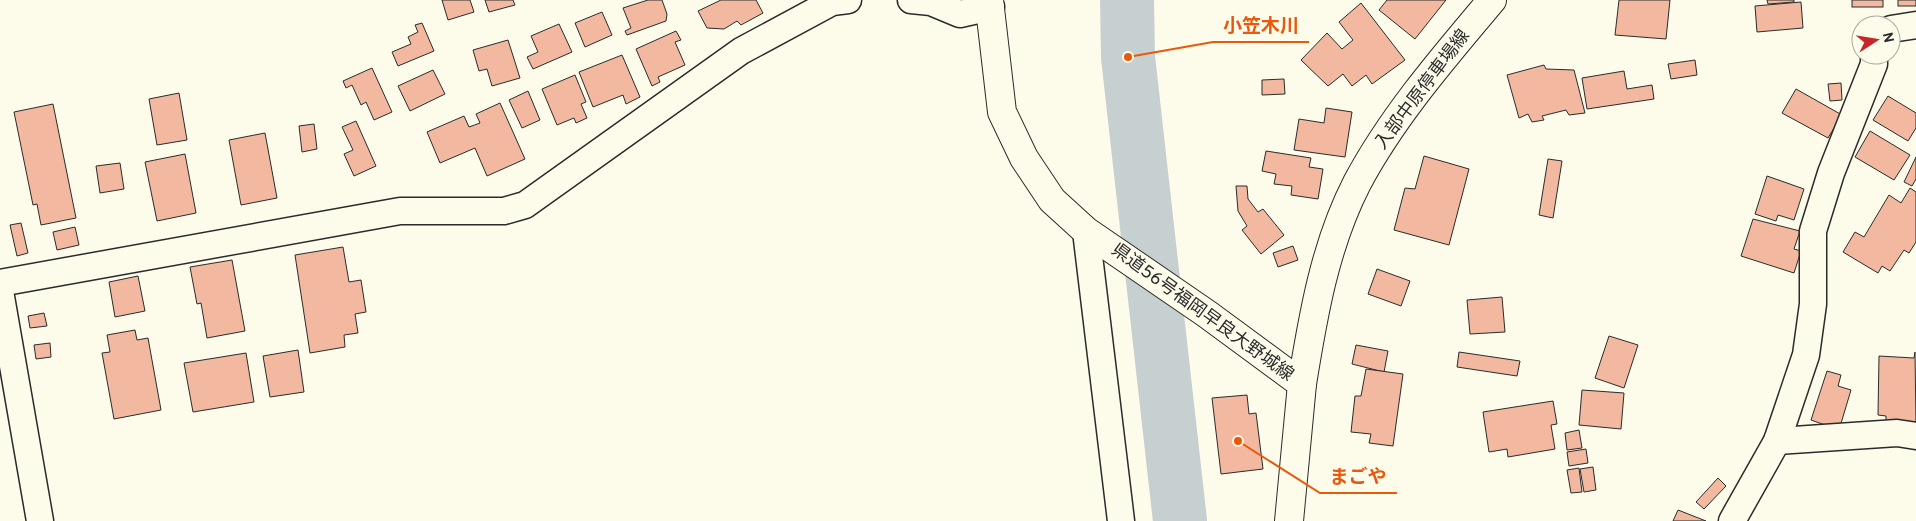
<svg xmlns="http://www.w3.org/2000/svg" width="1916" height="521" viewBox="0 0 1916 521" font-family="Overpass,'Noto Sans JP',sans-serif">
<rect width="100%" height="100%" fill="#fdfbea"/>
<g fill="none" stroke-linecap="round" stroke-linejoin="round">
<!-- river -->
<path stroke="#c7d0d0" stroke-width="54" d="M1127 0 1128 57 1180 521"/>
</g>
<!-- building -->
<g fill="#f2b8a0" stroke="#2b2b2b">
<path d="M442 0H470L474 12 448 20Z"/>
<path d="M485 0H513L515 5 489 12Z"/>
<path d="M648 0H662L667 14 666 21 627 35 625 31 631 28 623 8Z"/>
<path d="M721 0H756L763 13 741 25 737 21 724 29 707 28 698 11Z"/>
<path d="M1387 0H1446L1415 39 1379 10Z"/>
<path d="M1619 0H1670L1666 39 1615 35Z"/>
<path d="M1767 0H1794V2L1768 4Z"/>
<rect x="1852" y="0" width="31" height="7"/>
<rect x="1898" y="0" width="18" height="6"/>
<path d="M1801 2 1803 28 1757 32 1755 6Z"/>
<path d="M1361 3 1405 60 1372 84 1366 75 1352 86 1343 74 1328 86 1301 60 1327 33 1342 49 1353 40 1339 22Z"/>
<path d="M602 12 612 35 585 47 575 23Z"/>
<path d="M422 23 434 51 398 66 392 52 411 44 408 37 418 32 415 25Z"/>
<path d="M559 24 572 52 533 69 527 57 538 52 531 36Z"/>
<path d="M676 31 681 40 675 42 685 65 658 77 660 82 652 86 636 49Z"/>
<path d="M508 40 520 78 492 86 487 69 479 71 473 50Z"/>
<path d="M622 55 640 97 626 104 623 95 593 107 579 72Z"/>
<path d="M1695 60 1697 75 1671 79 1668 64Z"/>
<path d="M1544 65 1546 69 1574 70 1585 113 1569 115 1566 110 1542 116 1544 120 1532 122 1528 114 1519 118 1507 75Z"/>
<path d="M372 68 392 112 374 120 366 102 361 105 352 85 346 88 343 81Z"/>
<path d="M433 70 445 94 410 111 398 86Z"/>
<path d="M1624 71 1627 89 1652 85 1654 99 1587 109 1582 78Z"/>
<path d="M575 75 586 102 581 104 587 118 576 123 574 118 557 125 542 89Z"/>
<path d="M1284 79 1285 94 1262 95V80Z"/>
<path d="M1841 83 1842 100 1830 101 1828 84Z"/>
<path d="M1796 89 1842 115 1828 138 1782 113Z"/>
<path d="M528 91 540 120 522 128 509 100Z"/>
<path d="M179 93 187 140 157 145 149 99Z"/>
<path d="M1888 96 1916 113V128L1908 141 1873 120Z"/>
<path d="M500 103 525 159 487 176 475 148 440 163 427 132 464 116 469 127 480 123 476 114Z"/>
<path d="M53 104 76 218 41 225 37 204 33 205 14 112Z"/>
<path d="M1326 108 1352 112 1345 157 1294 150 1299 119 1324 123Z"/>
<path d="M356 121 376 166 354 176 344 154 353 150 342 127Z"/>
<path d="M314 124 317 149 302 152 299 126Z"/>
<path d="M1870 131 1910 155 1894 180 1855 157Z"/>
<path d="M265 133 277 198 241 205 229 140Z"/>
<path d="M1266 151 1311 158 1309 167 1323 169 1318 199 1291 195 1292 186 1274 184 1276 174 1262 171Z"/>
<path d="M185 154 196 213 157 221 145 162Z"/>
<path d="M1424 156 1469 169 1449 245 1394 230 1405 188 1415 189Z"/>
<path d="M1916 157V179L1912 186 1904 182Z"/>
<path d="M1548 159 1562 161 1553 218 1539 215Z"/>
<path d="M120 163 124 189 100 193 96 166Z"/>
<path d="M1767 176 1804 189 1794 220 1778 215 1776 221 1755 214Z"/>
<path d="M1236 186H1247L1248 199 1258 212 1263 209 1284 235 1261 254 1242 230 1247 226 1238 211Z"/>
<path d="M1910 188 1916 192V242L1909 253 1904 250 1890 271 1882 266 1878 273 1843 252 1855 232 1864 237 1889 195 1901 203Z"/>
<path d="M1753 219 1800 231 1794 249 1801 251 1794 273 1741 256Z"/>
<path d="M21 223 28 253 17 256 10 225Z"/>
<path d="M75 227 79 245 57 250 53 232Z"/>
<path d="M1293 246 1298 260 1278 267 1273 253Z"/>
<path d="M343 247 349 282 361 280 366 312 355 314 358 333 344 335 345 347 310 353 295 255Z"/>
<path d="M232 260 245 331 207 338 201 303 197 304 190 267Z"/>
<path d="M1377 269 1410 281 1401 306 1368 294Z"/>
<path d="M138 276 145 311 115 317 109 282Z"/>
<path d="M1502 297 1505 332 1470 334 1467 300Z"/>
<path d="M44 313 47 326 30 328 28 316Z"/>
<path d="M135 330 137 340 148 338 161 410 114 419 102 353 110 352 107 335Z"/>
<path d="M1609 336 1638 345 1624 388 1595 378Z"/>
<path d="M50 343 51 357 36 359 34 345Z"/>
<path d="M1356 345 1388 351 1384 372 1352 364Z"/>
<path d="M298 350 304 392 270 397 263 356Z"/>
<path d="M1459 352 1520 361 1517 376 1457 367Z"/>
<path d="M1915 352 1916 424 1886 423V416L1878 415 1879 356 1914 358Z"/>
<path d="M246 353 254 402 193 412 184 363Z"/>
<path d="M1366 369 1403 374 1393 446 1369 443 1371 434 1351 432 1355 396H1361Z"/>
<path d="M1827 371 1841 375 1838 386 1851 390 1839 430 1811 420Z"/>
<path d="M1582 390 1624 393 1621 429 1579 425Z"/>
<path d="M1247 395 1249 414 1256 413 1263 469 1221 474 1212 398Z"/>
<path d="M1553 401 1557 424 1551 425 1555 449 1508 457 1507 449 1489 452 1483 412Z"/>
<path d="M1579 430 1582 448 1567 450 1565 433Z"/>
<path d="M1586 449 1588 463 1569 466 1567 452Z"/>
<path d="M1593 467 1596 490 1584 492 1580 469Z"/>
<path d="M1579 468 1582 492 1571 493 1567 470Z"/>
<path d="M1718 478 1726 486 1704 509 1696 502Z"/>
<path d="M1678 510 1706 521H1673Z"/>
</g>
<g fill="none" stroke-linecap="round" stroke-linejoin="round">
<defs>
<g id="street">
<path d="M911 0 931 2 960 14 991 7"/>
<path d="M1891 29 1916 25"/>
<path d="M1086 231 1121 521"/>
<path d="M0 283 400 211H504L525 205 741 51 832 2 848 0"/>
<path d="M0 291 40 521"/>
<path d="M1777 441 1897 433 1916 436"/>
<path d="M1732 521 1777 441 1806 355 1813 304V231L1831 173 1874 64V55"/>
</g>
<path id="secondary" d="M1302 384C1313 316 1325 245 1357 183 1392 117 1444 57 1492 0"/>
<path id="primary" d="M989 0 1002 112 1024 158 1052 200 1086 231 1207 314 1302 384 1289 521"/>
</defs>
<!-- street casing -->
<use href="#street" stroke="#2b2b2b" stroke-width="29"/>
<!-- secondary casing -->
<use href="#secondary" stroke="#2b2b2b" stroke-width="30"/>
<!-- primary casing -->
<use href="#primary" stroke="#2b2b2b" stroke-width="30"/>
<!-- street -->
<use href="#street" stroke="#fdfbea" stroke-width="26"/>
<!-- secondary -->
<use href="#secondary" stroke="#fdfbea" stroke-width="28"/>
<!-- primary -->
<use href="#primary" stroke="#fdfbea" stroke-width="28"/>
</g>
<g text-anchor="middle" dominant-baseline="central" stroke-width="4" stroke-linejoin="round" paint-order="stroke">
<!-- street labels -->
<g font-size="18" fill="#2b2b2b" stroke="#fdfbea">
<text transform="translate(1423 90) rotate(-53)">入部中原停車場線</text>
<text transform="translate(1202 313) rotate(36)">県道56号福岡早良大野城線</text>
</g>
</g>
<!-- callouts -->
<path fill="none" stroke="#e8590c" stroke-width="2" d="M1128 57L1213 42H1309M1238 441L1320 493H1397"/>
<g fill="#e8590c" stroke="#fdfbea" stroke-width="2">
<circle cx="1128" cy="57" r="5"/>
<circle cx="1238" cy="441" r="5"/>
</g>
<g font-size="19" text-anchor="middle" font-weight="bold" fill="#e8590c" stroke="#fdfbea" stroke-width="4" stroke-linejoin="round" paint-order="stroke">
<text x="1261" y="32">小笠木川</text>
<text x="1358" y="483">まごや</text>
</g>
<!-- north arrow -->
<g transform="translate(1876 40) rotate(78)"><circle r="24" fill="#fdfbea" stroke="#a9a89e"/>
<path d="M0-4L9 19L0 12L-9 19Z" fill="#c62828"/>
<text y="-8" font-size="14" font-weight="bold" text-anchor="middle" fill="#2b2b2b">N</text>
</g>
</svg>
